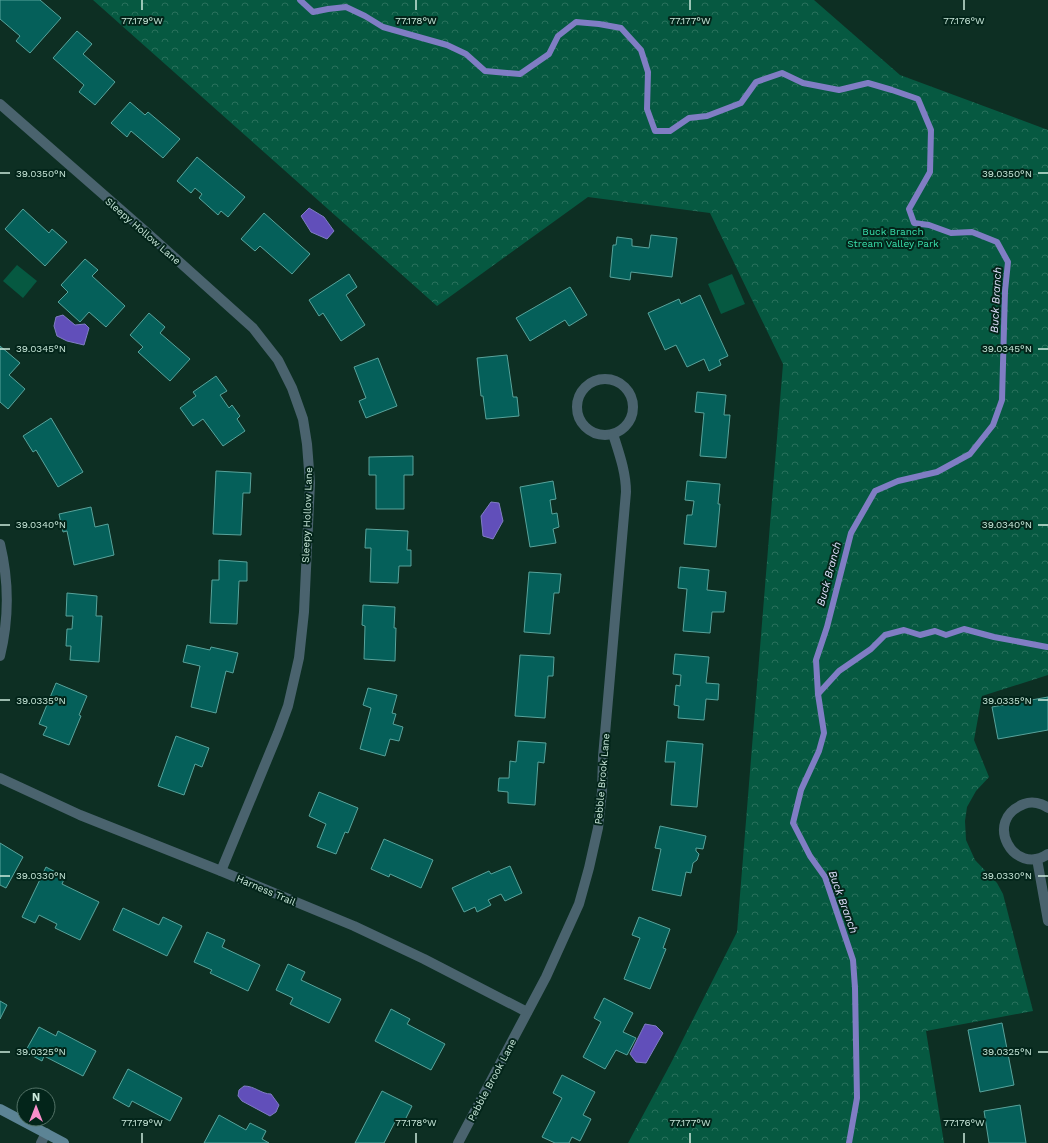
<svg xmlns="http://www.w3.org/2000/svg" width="1048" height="1143" viewBox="0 0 1048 1143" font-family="'Work Sans',sans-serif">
<defs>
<pattern id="park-crowns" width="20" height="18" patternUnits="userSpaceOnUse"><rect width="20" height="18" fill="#065941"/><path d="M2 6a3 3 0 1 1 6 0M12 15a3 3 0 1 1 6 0" fill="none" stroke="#29715c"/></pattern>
</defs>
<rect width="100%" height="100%" fill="#0d2f23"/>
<!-- park -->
<path fill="url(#park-crowns)" d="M93 0H814L900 75 1048 130V675L982 696 974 740 989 777 976 791 967 807 965 821 966 840 975 860 997 883 1003 894 1033 1011 926 1031 944 1143H628L671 1063 737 932 783 364 710 213 588 197 437 306Z"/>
<!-- pitch -->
<g fill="#065941">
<path d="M17 265 37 281 23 298 3 281Z"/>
<path d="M732 274 745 304 721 314 708 284Z"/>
</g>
<!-- water -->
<g fill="#614fba" stroke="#807dc4">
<path d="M309 208 324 217 334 231 327 239 311 232 301 216Z"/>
<path d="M63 315 75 325 85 324 89 328 84 345 67 341 57 336 54 326 56 317Z"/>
<path d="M491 502 499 503 503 521 493 539 483 536 481 516Z"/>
<path d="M645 1024 656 1026 663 1033 646 1063 636 1062 630 1054Z"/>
<path d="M244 1086C255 1086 261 1094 271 1094L279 1105 276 1112 270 1116 242 1101 238 1096 239 1090Z"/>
</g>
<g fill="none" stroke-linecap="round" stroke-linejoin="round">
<!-- stream -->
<g stroke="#807dc4" stroke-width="6">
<path d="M300 0 313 12 328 9 346 7 365 16 383 27 447 45 466 54 485 71 520 74 549 54 558 36 576 22 599 24 621 28 641 50 648 72 647 109 655 131H670L689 118 707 116 741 103 756 82 782 73 803 83 839 90 868 83 892 90 918 99 931 130 930 172 909 209 914 223 929 225 951 233 972 232 997 242 1008 262 1005 291 1002 400 993 425 970 454 937 472 898 481 875 491 851 533 827 627 816 660 818 694 824 733 819 751 801 790 793 823 810 856 825 877 853 960 855 988 857 1098 849 1143"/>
<path d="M818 694 839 671 871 649 885 635 904 630 920 635 935 631 946 635 964 629 994 637 1047 647"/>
</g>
</g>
<!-- building -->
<g fill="#05605a" stroke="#58a39b">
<path d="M0 0H40L61 18 30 53 16 41 20 36 0 19Z"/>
<path d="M77 31 92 44 83 54 115 82 95 105 79 92 84 85 53 58Z"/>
<path d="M130 102 145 115 148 112 180 139 163 158 131 131 127 137 111 123Z"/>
<path d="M197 157 245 197 228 217 221 211 218 215 199 198 202 194 195 188 191 193 177 181Z"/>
<path d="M23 209 49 233 52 229 67 242 45 266 5 229Z"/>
<path d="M264 213 310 254 292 274 260 246 255 251 241 239Z"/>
<path d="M651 235 677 238 672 277 631 272 630 280 610 277 613 245H616L617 237 632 239V246L649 248Z"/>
<path d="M85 259 98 270 92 276 125 306 106 327 89 312 80 322 58 302 68 292 61 285Z"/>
<path d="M349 274 357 287 346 295 365 325 341 341 323 313 319 316 309 300Z"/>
<path d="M570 287 587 315 569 326 565 320 530 341 516 318Z"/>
<path d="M700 295 728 356 719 360 721 365 709 371 704 359 687 367 676 345 665 350 648 313 679 299 681 304Z"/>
<path d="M149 313 165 327 160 333 190 359 170 381 138 352 143 347 130 335Z"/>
<path d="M0 346 20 363 9 375 25 389 8 409 0 402Z"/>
<path d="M507 355 513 397H517L519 416 486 419 483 396H481L477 358Z"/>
<path d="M378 358 397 406 366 418 359 401 366 398 354 367Z"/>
<path d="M216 376 227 391 220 395 229 408 232 405 240 416 237 419 245 431 223 446 203 419 193 426 180 408 196 396 193 392Z"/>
<path d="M697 392 726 395 724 415H730L726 458 700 456 704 413 695 412Z"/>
<path d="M51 418 83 472 58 487 36 450 33 452 23 436Z"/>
<path d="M413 456V475H404V509H376V475H369V457Z"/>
<path d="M216 471 251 473 250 493H243L241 535 213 534Z"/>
<path d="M553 481 556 499 550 500 552 514 557 513 559 527 553 529 556 543 530 547 520 487Z"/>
<path d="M687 481 720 484 718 504H720L716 547 684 544 687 515H692L694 501 685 500Z"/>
<path d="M91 507 95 527 108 524 114 555 74 565 67 531 63 532 59 514Z"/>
<path d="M366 529 408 531 407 550H411V566H399L398 583 370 582 371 548H365Z"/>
<path d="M219 560 247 562V581H239L237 624 210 623 212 580H219Z"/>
<path d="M680 567 709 570 707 590 726 592 724 612H712L710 633 683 631 687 589 678 588Z"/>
<path d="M529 572 561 574 559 593H554L550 634 524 632Z"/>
<path d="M67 593 97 596 96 616H102L99 662 70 660 71 646H66L67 629H72L73 616H66Z"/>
<path d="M363 605 395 607 394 628H396L395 661 364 659 365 626 362 625Z"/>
<path d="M187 645 210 650 211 647 238 653 233 673 226 671 216 713 191 707 200 666 183 662Z"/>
<path d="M675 654 709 657 706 683 719 684 718 700 706 699 704 720 678 718 679 706 674 705 676 685 680 686 681 675 673 674Z"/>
<path d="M520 655 554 657 553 676H548L545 718 515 716Z"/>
<path d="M56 683 87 696 79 715 81 716 69 745 43 735 47 727 39 724Z"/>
<path d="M368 688 397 695 392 713 396 714 393 724 403 727 399 741 390 739 385 756 360 749 371 708 363 705Z"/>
<path d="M1048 697V730L998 739 992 707Z"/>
<path d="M176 736 209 748 202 767 195 764 184 795 158 786Z"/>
<path d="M518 741 546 743 544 763 538 762 535 805 508 803V792L498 791 499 778H509L510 761 516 762Z"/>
<path d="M667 741 703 744 697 807 671 805 675 762H665Z"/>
<path d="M319 792 358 808 348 833 345 832 336 854 317 847 326 824 309 816Z"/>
<path d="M660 826 706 836 703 849 696 848V851L699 854 697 860 693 863 691 873 686 872 681 896 652 890 661 849 655 848Z"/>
<path d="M384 839 433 860 421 888 390 874 389 877 371 869Z"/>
<path d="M0 843 23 857 6 888 0 885Z"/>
<path d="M510 866 522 893 505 901 501 894 488 900 491 905 477 912 475 907 464 912 452 888 489 871 491 874Z"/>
<path d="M46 867 65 877 62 884 99 902 80 940 55 928 57 924 39 915 35 923 22 917Z"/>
<path d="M123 908 159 925 163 917 182 926 167 956 113 930Z"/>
<path d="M639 917 670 929 663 948 666 949 650 989 624 979 640 938 632 935Z"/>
<path d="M207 932 225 940 222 947 260 965 248 991 210 973 212 970 194 962Z"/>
<path d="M288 964 305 972 301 980 341 999 329 1023 290 1004 293 998 276 990Z"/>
<path d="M604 998 633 1013 623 1032 636 1038 627 1055 616 1050 605 1069 583 1057 601 1022 594 1018Z"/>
<path d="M0 1001 7 1005 0 1019Z"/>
<path d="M391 1009 410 1019 407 1024 445 1044 431 1070 375 1041Z"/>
<path d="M1002 1023 1014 1085 980 1092 968 1030Z"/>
<path d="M39 1027 56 1036 58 1031 96 1051 83 1076 44 1056 42 1061 25 1052Z"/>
<path d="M128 1069 182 1098 170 1121 132 1101 129 1107 113 1098Z"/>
<path d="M562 1075 595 1092 583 1115 591 1119 580 1141 572 1137 569 1143H555L542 1137 562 1098 553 1093Z"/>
<path d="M382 1091 412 1106 403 1124 396 1120 384 1143H355Z"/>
<path d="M1020 1105 1026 1143H989L984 1111Z"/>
<path d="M219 1115 246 1130 250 1123 266 1131 262 1139 269 1143H204Z"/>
</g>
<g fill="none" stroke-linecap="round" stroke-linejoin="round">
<!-- street -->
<g stroke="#4a636e" stroke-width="10">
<path d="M0 104 145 231 253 328 278 360 292 388 303 419 307 444 310 483 304 612 299 658 288 706 278 733 221 871"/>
<circle cx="605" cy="407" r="28"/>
<path d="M0 544C9 581 9 619 0 656"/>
<path d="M0 778 80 815 221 871 354 926 424 959 527 1012"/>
<path d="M1048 808C1042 803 1032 801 1024 804 982 820 1014 877 1048 854"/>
<path d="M1037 859 1048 921"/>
<path d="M41 1143 46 1133"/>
<path d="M458 1143 546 977 579 904 589 868 598 828 602 792 603 757 626 492C626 472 619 453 613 434"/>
</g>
<!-- secondary -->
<path stroke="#5c8495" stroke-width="10" d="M0 1109 64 1143"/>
</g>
<!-- ticks -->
<path fill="none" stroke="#cae9db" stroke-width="1.5" d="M142 0V10M416 0V10M690 0V10M964 0V10M0 173H10M1038 173H1048M0 349H10M1038 349H1048M0 525H10M1038 525H1048M0 700H10M1038 700H1048M0 876H10M1038 876H1048M0 1052H10M1038 1052H1048M142 1133V1143M416 1133V1143M690 1133V1143M964 1133V1143"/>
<g text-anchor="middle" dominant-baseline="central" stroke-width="4" stroke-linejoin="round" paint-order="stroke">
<!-- street labels -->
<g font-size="10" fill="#cae9db" stroke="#03251a">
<text transform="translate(143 231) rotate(41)">Sleepy Hollow Lane</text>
<text transform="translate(307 515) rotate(-88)">Sleepy Hollow Lane</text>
<text transform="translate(602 779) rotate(-85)">Pebble Brook Lane</text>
<text transform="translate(266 890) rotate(23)">Harness Trail</text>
<text transform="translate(492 1080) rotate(-62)">Pebble Brook Lane</text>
</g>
<!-- park labels -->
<g font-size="10" fill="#39e0ac" stroke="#03251a">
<text x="893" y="231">Buck Branch<tspan x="893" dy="12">Stream Valley Park</tspan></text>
</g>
<!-- water labels -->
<g font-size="11" font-style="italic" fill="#e0dffc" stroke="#03251a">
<text transform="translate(996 300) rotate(-87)">Buck Branch</text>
<text transform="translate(829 574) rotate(-75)">Buck Branch</text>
<text transform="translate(843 902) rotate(70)">Buck Branch</text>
</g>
</g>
<g font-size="10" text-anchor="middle" fill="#cae9db" stroke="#03251a" stroke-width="4" stroke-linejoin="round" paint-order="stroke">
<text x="142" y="24">77.179°W</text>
<text x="416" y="24">77.178°W</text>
<text x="690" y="24">77.177°W</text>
<text x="964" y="24">77.176°W</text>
<text x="41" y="177">39.0350°N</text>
<text x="1007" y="177">39.0350°N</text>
<text x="41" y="352">39.0345°N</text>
<text x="1007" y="352">39.0345°N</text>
<text x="41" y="528">39.0340°N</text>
<text x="1007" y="528">39.0340°N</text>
<text x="41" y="704">39.0335°N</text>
<text x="1007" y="704">39.0335°N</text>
<text x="41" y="879">39.0330°N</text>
<text x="1007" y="879">39.0330°N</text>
<text x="41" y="1055">39.0325°N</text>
<text x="1007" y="1055">39.0325°N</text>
<text x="142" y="1126">77.179°W</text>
<text x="416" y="1126">77.178°W</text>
<text x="690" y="1126">77.177°W</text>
<text x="964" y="1126">77.176°W</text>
</g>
<!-- north arrow -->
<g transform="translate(36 1107)"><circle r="19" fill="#03251a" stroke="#537367"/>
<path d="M0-3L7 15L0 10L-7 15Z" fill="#f98fca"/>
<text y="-6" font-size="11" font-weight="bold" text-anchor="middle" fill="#cae9db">N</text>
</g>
</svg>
